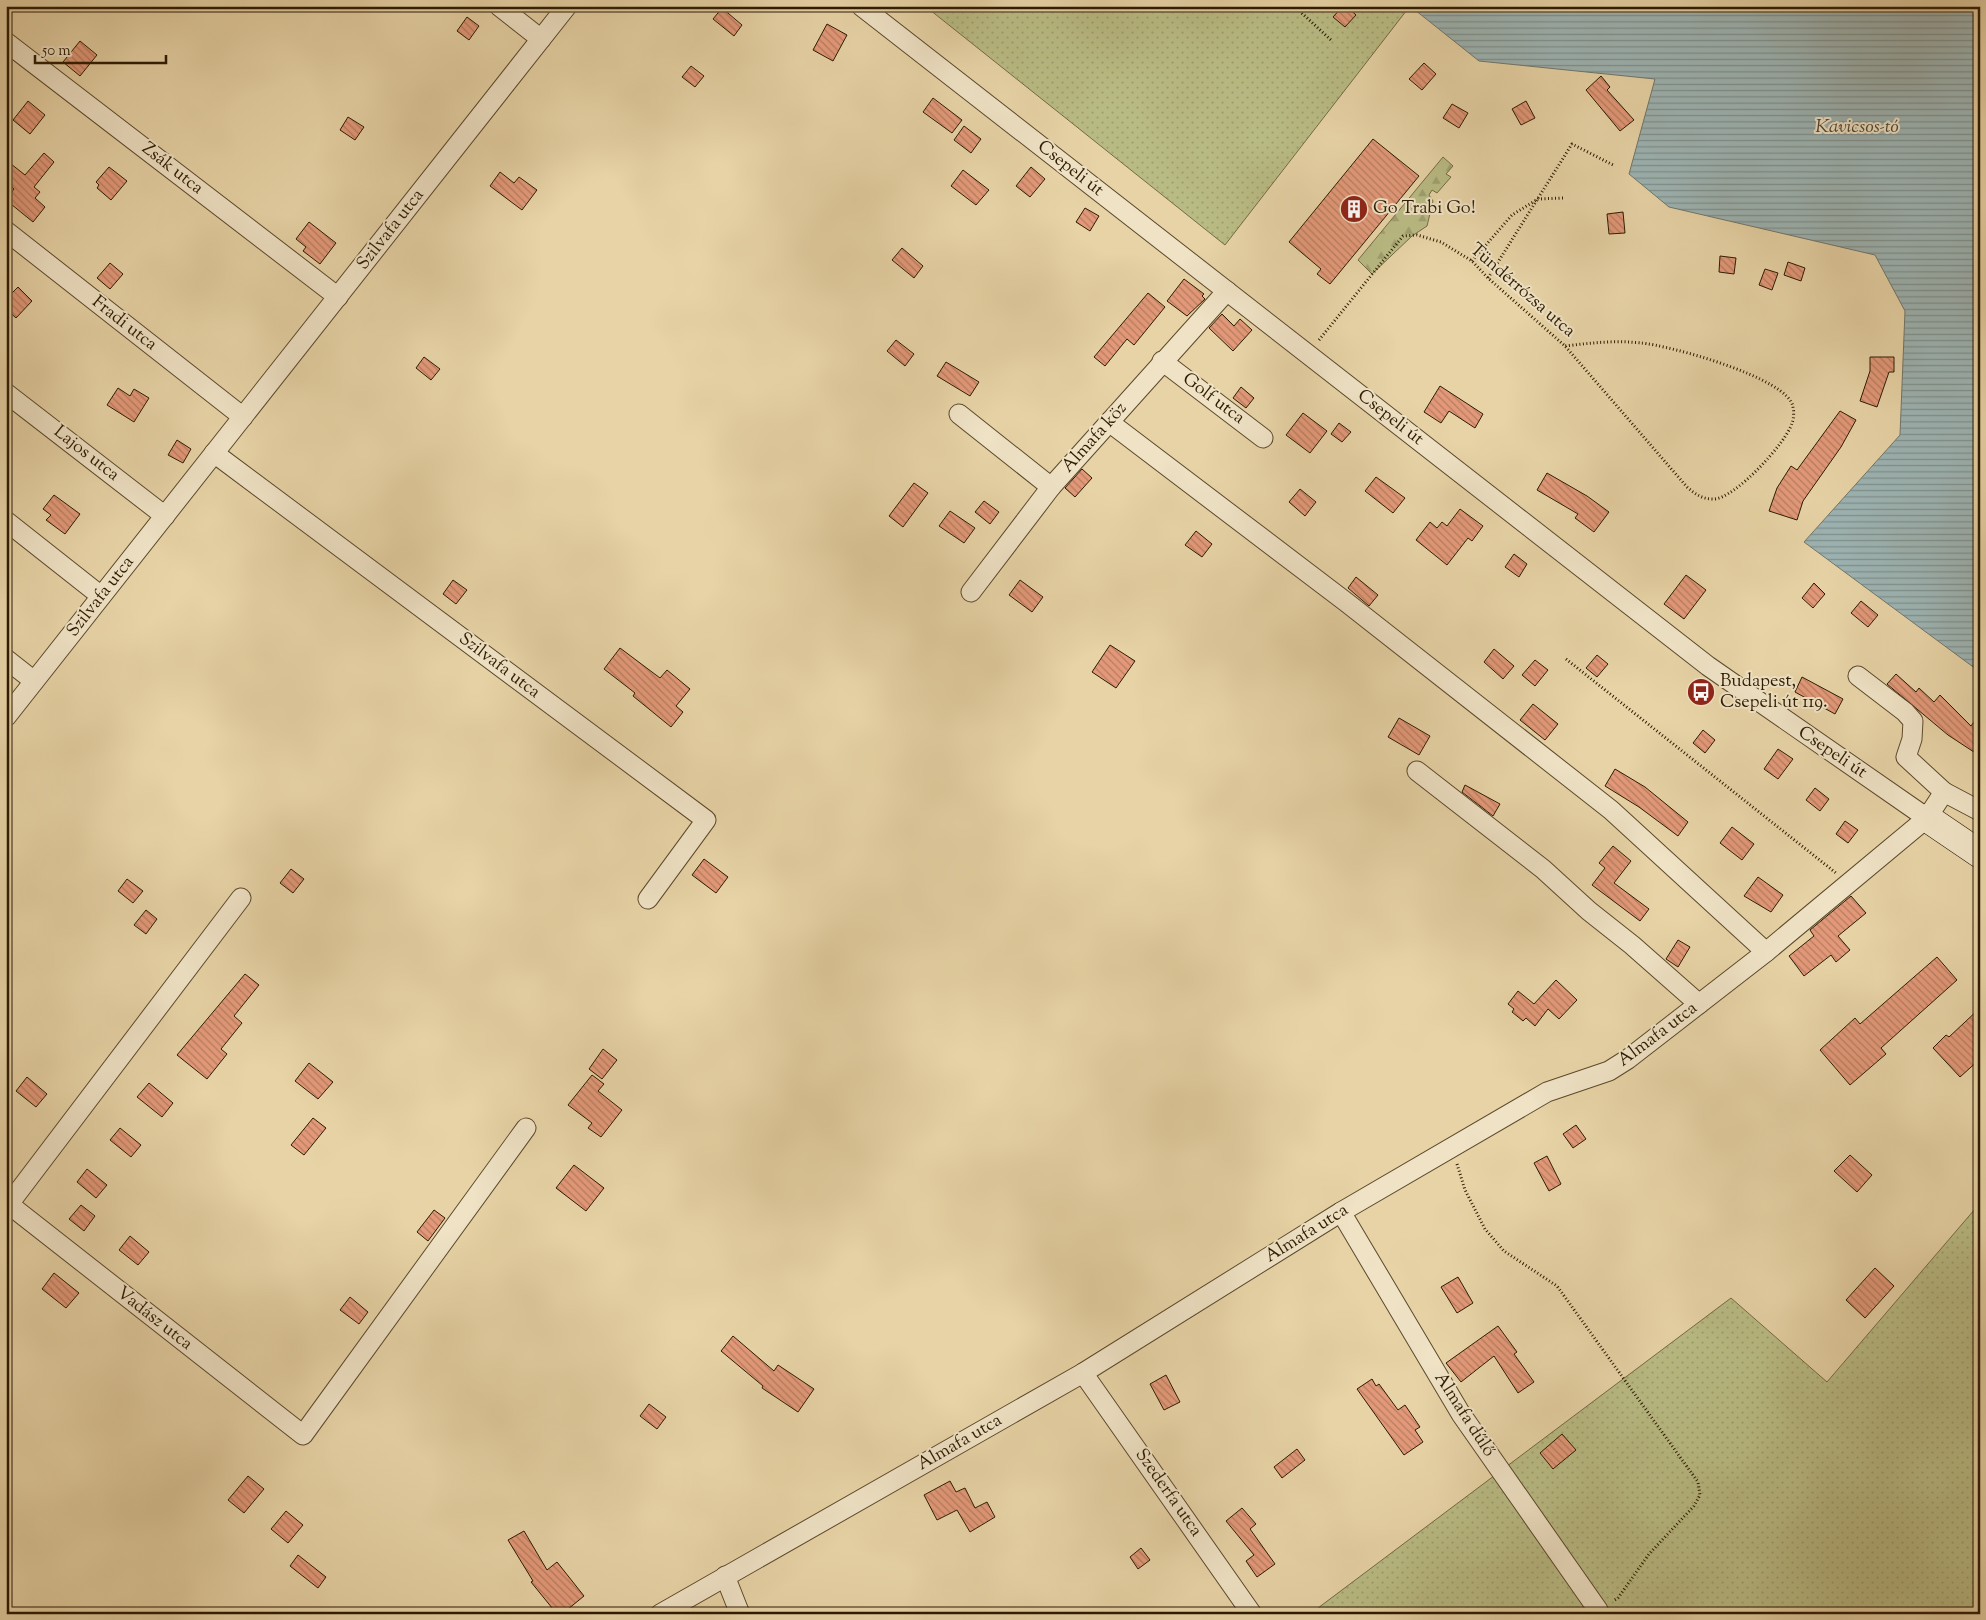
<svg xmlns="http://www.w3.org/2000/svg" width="1986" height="1620" viewBox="0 0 1986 1620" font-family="'Sorts Mill Goudy',serif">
<defs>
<pattern id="grass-dots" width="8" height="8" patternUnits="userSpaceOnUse" patternTransform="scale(1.25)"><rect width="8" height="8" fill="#b9bb84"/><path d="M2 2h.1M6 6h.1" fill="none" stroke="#9fa070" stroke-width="1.8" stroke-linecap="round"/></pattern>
<pattern id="forest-firs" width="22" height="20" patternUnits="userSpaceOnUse" patternTransform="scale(1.25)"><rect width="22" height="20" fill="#b9bb84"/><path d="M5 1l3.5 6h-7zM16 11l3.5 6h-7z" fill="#9fa070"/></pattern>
<pattern id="water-rules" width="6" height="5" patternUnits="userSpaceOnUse" patternTransform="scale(1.25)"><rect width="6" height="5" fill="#9db4b3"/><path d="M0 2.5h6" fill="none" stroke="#80928f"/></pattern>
<pattern id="building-back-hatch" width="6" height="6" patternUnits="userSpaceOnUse" patternTransform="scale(1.25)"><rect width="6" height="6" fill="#e39979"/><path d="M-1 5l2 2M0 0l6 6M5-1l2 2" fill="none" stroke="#b87c61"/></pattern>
</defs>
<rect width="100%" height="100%" fill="#e7d3a6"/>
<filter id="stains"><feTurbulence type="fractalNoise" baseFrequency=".004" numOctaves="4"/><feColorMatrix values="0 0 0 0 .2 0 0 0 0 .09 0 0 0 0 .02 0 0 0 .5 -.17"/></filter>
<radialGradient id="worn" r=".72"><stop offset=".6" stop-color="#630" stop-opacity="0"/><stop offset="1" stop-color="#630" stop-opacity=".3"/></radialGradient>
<!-- grass -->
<g fill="url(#grass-dots)" stroke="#736b43">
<path d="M925 6H1410L1225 245Z"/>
<path d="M1975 1209 1980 1212V1614H1310L1731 1298 1827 1382Z"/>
</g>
<!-- forest -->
<path fill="url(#forest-firs)" stroke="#736b43" d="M1443 157 1453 166 1446 174 1451 177 1437 193 1432 190 1429 195 1433 201 1427 226 1412 236 1372 274 1358 260Z"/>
<!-- water -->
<path fill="url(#water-rules)" stroke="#70776c" d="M1410 6H1980V672L1804 542 1900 435 1905 311 1875 255 1669 207 1629 174 1655 79 1479 61Z"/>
<!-- building -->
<g fill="url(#building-back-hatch)" stroke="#2d1b02">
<path d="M1343 6H1346L1356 15 1345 27 1333 17Z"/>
<path d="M722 8 742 25 734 36 713 19Z"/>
<path d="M467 17 479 26 469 40 457 31Z"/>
<path d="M827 24 847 35 833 61 813 50Z"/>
<path d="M80 41 97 55 80 76 63 62Z"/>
<path d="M1424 63 1436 74 1422 90 1409 79Z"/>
<path d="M691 66 704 76 695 87 682 77Z"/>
<path d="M1601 76 1610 87 1607 90 1634 120 1620 131 1586 90Z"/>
<path d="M933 98 962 120 952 133 923 112Z"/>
<path d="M28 101 45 115 30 134 13 120Z"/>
<path d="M1526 101 1535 118 1521 125 1512 109Z"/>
<path d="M1452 104 1468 113 1459 128 1443 118Z"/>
<path d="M348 117 364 127 355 140 340 130Z"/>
<path d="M964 126 981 139 971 153 954 140Z"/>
<path d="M1373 139 1419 176 1330 284 1317 274 1321 269 1289 242Z"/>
<path d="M44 153 54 162 34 187 40 192 35 198 45 207 33 222 6 200 14 189 6 182V160L25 175Z"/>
<path d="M109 167 127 181 111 200 97 188 99 185 96 182Z"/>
<path d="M1031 167 1045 179 1030 197 1016 186Z"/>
<path d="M963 170 989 190 976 205 951 186Z"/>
<path d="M500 172 514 183 519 177 537 190 522 210 490 186Z"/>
<path d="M1085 208 1099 216 1090 231 1076 222Z"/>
<path d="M1623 212 1625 233 1609 234 1607 214Z"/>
<path d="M309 222 336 243 320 264 303 251 306 247 296 239Z"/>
<path d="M902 248 923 266 914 278 892 260Z"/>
<path d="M1720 256 1736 258 1734 274 1719 272Z"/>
<path d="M1788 262 1805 268 1801 281 1784 275Z"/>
<path d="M110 263 123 274 110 289 97 278Z"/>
<path d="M1765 269 1778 273 1772 290 1759 285Z"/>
<path d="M1184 279 1204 294 1202 296 1205 299 1187 316 1167 301Z"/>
<path d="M18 287 32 301 16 318 6 309V299Z"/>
<path d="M1148 293 1165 307 1134 345 1127 339 1105 366 1094 357Z"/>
<path d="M1222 314 1234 326 1240 319 1252 330 1233 351 1209 328Z"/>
<path d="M896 340 914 354 905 366 887 351Z"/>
<path d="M424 357 440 369 431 380 416 368Z"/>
<path d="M1870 357H1894V372H1889L1877 407 1860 401 1870 371Z"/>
<path d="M946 362 979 382 970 396 937 376Z"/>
<path d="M1440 386 1483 414 1475 428 1449 411 1441 423 1424 412Z"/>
<path d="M1241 387 1254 398 1246 408 1233 398Z"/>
<path d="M118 388 130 396 134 389 149 398 134 422 107 405Z"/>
<path d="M1840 411 1856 420 1841 447 1803 501 1797 520 1769 511 1777 488 1791 466 1797 470Z"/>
<path d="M1303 413 1327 431 1310 453 1286 435Z"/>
<path d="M1339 423 1351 432 1342 442 1331 434Z"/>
<path d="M177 440 191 449 183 463 168 455Z"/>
<path d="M1082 469 1092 478 1075 497 1065 488Z"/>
<path d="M1547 473 1587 496 1609 512 1594 532 1575 518 1578 514 1537 490Z"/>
<path d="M1376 477 1405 498 1393 513 1365 491Z"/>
<path d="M914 483 928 493 903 527 889 516Z"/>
<path d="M1300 489 1316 502 1305 516 1289 502Z"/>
<path d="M54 495 80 514 65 534 46 520 51 515 43 509Z"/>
<path d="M984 501 999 512 990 524 975 512Z"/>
<path d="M1460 509 1483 526 1472 541 1468 538 1447 565 1416 540 1430 522 1437 528 1442 522 1447 526Z"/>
<path d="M950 511 975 528 964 543 939 526Z"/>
<path d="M1196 531 1212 544 1202 557 1185 545Z"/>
<path d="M1514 554 1527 564 1519 577 1505 567Z"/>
<path d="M1686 575 1706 590 1684 619 1664 604Z"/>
<path d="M1356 577 1378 595 1369 606 1348 588Z"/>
<path d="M453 580 467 590 456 604 443 594Z"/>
<path d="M1020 580 1043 597 1032 612 1009 595Z"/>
<path d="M1814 583 1825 594 1813 608 1802 598Z"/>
<path d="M1861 601 1878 615 1868 627 1851 613Z"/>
<path d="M1110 645 1135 661 1116 688 1092 672Z"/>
<path d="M620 648 660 678 667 670 690 689 676 706 683 712 671 727 633 696 635 693 604 669Z"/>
<path d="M1494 649 1514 666 1503 679 1484 662Z"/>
<path d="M1597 655 1608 664 1597 677 1586 668Z"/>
<path d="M1535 660 1548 670 1535 686 1522 675Z"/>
<path d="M1896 674 1916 692 1919 688 1934 702 1940 695 1971 726 1980 714V756L1948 735 1887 684Z"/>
<path d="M1802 677 1843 699 1835 714 1795 692Z"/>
<path d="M1533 704 1558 724 1545 740 1520 720Z"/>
<path d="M1399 718 1430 736 1419 755 1388 737Z"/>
<path d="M1703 730 1715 740 1705 753 1693 743Z"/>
<path d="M1778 749 1793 759 1778 779 1764 769Z"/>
<path d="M1615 769 1645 787 1688 822 1678 836 1639 807 1605 786Z"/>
<path d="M1465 785 1500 804 1493 816 1462 792Z"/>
<path d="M1815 788 1829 799 1820 811 1806 800Z"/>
<path d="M1845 821 1858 830 1848 843 1836 834Z"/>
<path d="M1732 827 1754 844 1742 860 1720 843Z"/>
<path d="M1613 846 1631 861 1614 883 1649 909 1640 921 1592 885 1605 868 1599 863Z"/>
<path d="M704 859 728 877 716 893 692 875Z"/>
<path d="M291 869 304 879 293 893 280 883Z"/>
<path d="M1758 877 1783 895 1771 912 1744 896Z"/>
<path d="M127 879 143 891 133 903 118 891Z"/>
<path d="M1851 896 1866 913 1838 936 1850 950 1836 962 1831 955 1804 976 1789 956 1814 936 1810 930Z"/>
<path d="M146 910 157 919 146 934 134 925Z"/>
<path d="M1678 940 1690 947 1678 967 1666 959Z"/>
<path d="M1937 957 1957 980 1881 1048 1886 1054 1850 1085 1820 1050 1855 1018 1860 1024Z"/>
<path d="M245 974 259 985 234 1016 242 1023 221 1049 227 1054 207 1079 177 1055Z"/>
<path d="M1556 980 1577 1000 1559 1019 1548 1009 1535 1026 1526 1018 1523 1021 1512 1012 1514 1009 1508 1004 1518 991 1534 1004Z"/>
<path d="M1980 1008V1059L1960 1077 1933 1048 1946 1035 1949 1037Z"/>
<path d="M603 1049 617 1060 602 1079 589 1069Z"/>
<path d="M309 1063 333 1082 318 1099 295 1081Z"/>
<path d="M592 1075 604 1084 598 1091 622 1110 601 1137 588 1128 592 1123 568 1105Z"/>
<path d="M27 1077 47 1094 36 1107 16 1091Z"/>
<path d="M149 1083 173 1103 162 1117 137 1097Z"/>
<path d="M313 1118 326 1128 304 1155 291 1145Z"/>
<path d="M1576 1125 1586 1139 1573 1148 1563 1134Z"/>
<path d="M120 1128 141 1145 131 1157 110 1140Z"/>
<path d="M1850 1155 1872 1175 1857 1192 1834 1171Z"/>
<path d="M1547 1156 1561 1184 1549 1191 1534 1163Z"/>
<path d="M574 1165 604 1188 586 1211 556 1188Z"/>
<path d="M87 1169 107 1185 96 1198 77 1182Z"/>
<path d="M81 1205 95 1216 84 1231 69 1219Z"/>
<path d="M434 1210 445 1218 428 1241 417 1232Z"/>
<path d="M130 1236 149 1252 138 1265 119 1250Z"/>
<path d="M1875 1268 1894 1286 1865 1318 1846 1300Z"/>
<path d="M54 1273 79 1293 66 1308 42 1289Z"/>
<path d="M1458 1277 1473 1303 1457 1313 1441 1287Z"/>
<path d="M350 1297 368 1312 359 1324 340 1310Z"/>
<path d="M1498 1326 1517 1352 1514 1354 1534 1382 1518 1393 1494 1356 1461 1382 1446 1363Z"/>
<path d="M733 1336 774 1371 778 1365 814 1389 798 1412 762 1388 763 1386 721 1351Z"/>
<path d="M1166 1375 1180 1402 1164 1410 1150 1384Z"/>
<path d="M1372 1379 1376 1386 1379 1384 1398 1410 1405 1405 1420 1427 1415 1430 1423 1442 1404 1455 1357 1389Z"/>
<path d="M649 1404 666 1417 657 1429 640 1416Z"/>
<path d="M1562 1434 1576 1450 1553 1469 1540 1453Z"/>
<path d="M1297 1449 1305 1460 1282 1478 1274 1467Z"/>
<path d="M248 1476 264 1489 244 1513 228 1500Z"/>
<path d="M950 1481 956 1492 965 1488 975 1508 987 1502 995 1517 970 1532 957 1510 937 1520 924 1495Z"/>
<path d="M1242 1508 1256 1524 1250 1529 1275 1564 1257 1577 1246 1561 1254 1555 1226 1521Z"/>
<path d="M286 1511 303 1525 288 1543 271 1529Z"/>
<path d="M524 1531 547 1570 557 1562 584 1596 562 1614H557L531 1582 533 1581 508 1540Z"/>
<path d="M1141 1548 1150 1560 1138 1569 1130 1557Z"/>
<path d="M298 1555 326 1577 318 1588 290 1566Z"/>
</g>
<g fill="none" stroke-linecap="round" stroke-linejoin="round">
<defs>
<g id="street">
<path d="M499 6 541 39"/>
<path d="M861 6 1708 666 1927 818"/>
<path d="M6 42 338 297"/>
<path d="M6 231 243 417"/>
<path d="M1162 361 1263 438"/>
<path d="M6 393 165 516"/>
<path d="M959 414 1051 487"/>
<path d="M1109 422 1346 602 1611 810 1766 952"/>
<path d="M214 453 706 820 648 899"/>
<path d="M6 521 101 596"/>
<path d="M971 592 1051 487 1227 291"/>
<path d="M6 659 34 681"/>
<path d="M1858 676 1905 712 1913 721 1912 739 1906 757 1944 792"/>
<path d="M6 717 567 6"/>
<path d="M1417 771 1543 869 1589 911 1632 945 1699 1004"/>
<path d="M6 1202 303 1435 526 1128"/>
<path d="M9 1204 241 898"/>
<path d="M1341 1212 1461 1414 1598 1610"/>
<path d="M1083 1373 1252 1614"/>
<path d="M725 1576 740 1614"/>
<path d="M660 1614 1083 1373 1341 1212 1547 1092 1609 1071 1628 1059 1766 952 1927 818 1944 792 1980 811"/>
</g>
<path id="secondary" d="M1927 818 1980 854"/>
</defs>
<!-- street casing -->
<use href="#street" stroke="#5c492b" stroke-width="21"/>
<!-- secondary casing -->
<use href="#secondary" stroke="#2d1b02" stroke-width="29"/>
<!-- path -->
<g stroke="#2d1b02" stroke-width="3" stroke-dasharray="1 2.5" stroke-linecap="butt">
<path d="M1294 6 1331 40"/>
<path d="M1472 261 1512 215 1538 199 1563 198"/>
<path d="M1488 278 1572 144 1615 166"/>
<path d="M1319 340 1403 236 1417 235 1441 242 1472 261 1488 278 1565 346 1687 487C1695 494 1702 499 1713 499 1734 500 1787 442 1792 423 1794 419 1794 411 1793 407 1789 378 1668 345 1641 343 1615 340 1591 343 1565 346"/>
<path d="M1566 659 1836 873"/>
<path d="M1457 1164 1465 1190 1485 1229 1504 1251 1557 1286 1698 1482 1700 1495 1694 1506 1649 1554 1618 1598 1613 1601"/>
</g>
<!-- street -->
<use href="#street" stroke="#efe2c5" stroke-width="19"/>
<!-- secondary -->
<use href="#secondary" stroke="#efe2c5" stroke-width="28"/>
</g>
<!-- icons -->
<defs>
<symbol id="building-disc" viewBox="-11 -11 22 22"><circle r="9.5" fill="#8f2418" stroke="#efe2c5"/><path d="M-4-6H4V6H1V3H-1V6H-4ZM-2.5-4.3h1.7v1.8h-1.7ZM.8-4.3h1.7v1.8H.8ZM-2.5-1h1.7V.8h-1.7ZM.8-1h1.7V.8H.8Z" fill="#fff"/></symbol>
<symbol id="bus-disc" viewBox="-11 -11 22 22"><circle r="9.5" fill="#8f2418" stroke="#efe2c5"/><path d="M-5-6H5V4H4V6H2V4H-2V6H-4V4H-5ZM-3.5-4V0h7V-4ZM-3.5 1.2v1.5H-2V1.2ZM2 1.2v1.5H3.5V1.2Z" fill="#fff"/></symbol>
</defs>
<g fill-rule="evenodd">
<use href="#building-disc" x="1338" y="193" width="32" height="32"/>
<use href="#bus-disc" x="1685" y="676" width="32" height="32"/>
</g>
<g text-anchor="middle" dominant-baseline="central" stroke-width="4" stroke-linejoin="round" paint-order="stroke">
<!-- street labels -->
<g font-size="18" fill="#2d1b02" stroke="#efe2c5">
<text transform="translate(172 169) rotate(38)">Zsák utca</text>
<text transform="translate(1070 169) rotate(38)">Csepeli út</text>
<text transform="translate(391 230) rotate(-52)">Szilvafa utca</text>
<text transform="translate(1522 291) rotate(41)">Tündérrózsa utca</text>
<text transform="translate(124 324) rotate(38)">Fradi utca</text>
<text transform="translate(1213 399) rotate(37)">Golf utca</text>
<text transform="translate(1390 418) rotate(38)">Csepeli út</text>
<text transform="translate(1095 438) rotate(-48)">Almafa köz</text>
<text transform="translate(86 454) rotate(38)">Lajos utca</text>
<text transform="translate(101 597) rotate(-52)">Szilvafa utca</text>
<text transform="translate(499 666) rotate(37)">Szilvafa utca</text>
<text transform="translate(1832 753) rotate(34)">Csepeli út</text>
<text transform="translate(1658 1035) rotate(-37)">Almafa utca</text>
<text transform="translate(1307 1234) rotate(-32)">Almafa utca</text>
<text transform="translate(154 1319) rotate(38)">Vadász utca</text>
<text transform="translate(1464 1415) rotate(57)">Almafa dűlő</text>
<text transform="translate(960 1443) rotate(-30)">Almafa utca</text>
<text transform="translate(1168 1493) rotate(55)">Szederfa utca</text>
</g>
<!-- poi labels -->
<g font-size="18" fill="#2d1b02" stroke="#efe2c5" text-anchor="start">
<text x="1373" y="209">Go Trabi Go!</text>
<text x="1720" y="682">Budapest,<tspan x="1720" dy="21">Csepeli út 119.</tspan></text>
</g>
<!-- water labels -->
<g font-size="19" font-style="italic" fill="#4f4937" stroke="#efe2c5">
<text x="1857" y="127">Kavicsos-tó</text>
</g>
</g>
<!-- margin -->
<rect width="1986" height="1620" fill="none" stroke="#e7d3a6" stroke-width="25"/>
<rect x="8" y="8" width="1971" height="1605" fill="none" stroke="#2d1b02" stroke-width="2.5"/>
<rect x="12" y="12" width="1961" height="1595" fill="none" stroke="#2d1b02"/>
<!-- scale -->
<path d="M35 55v8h131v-8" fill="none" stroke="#2d1b02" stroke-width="2.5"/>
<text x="42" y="55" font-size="15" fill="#2d1b02" stroke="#efe2c5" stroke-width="4" paint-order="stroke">50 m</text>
<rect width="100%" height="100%" filter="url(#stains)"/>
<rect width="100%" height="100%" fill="url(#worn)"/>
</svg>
